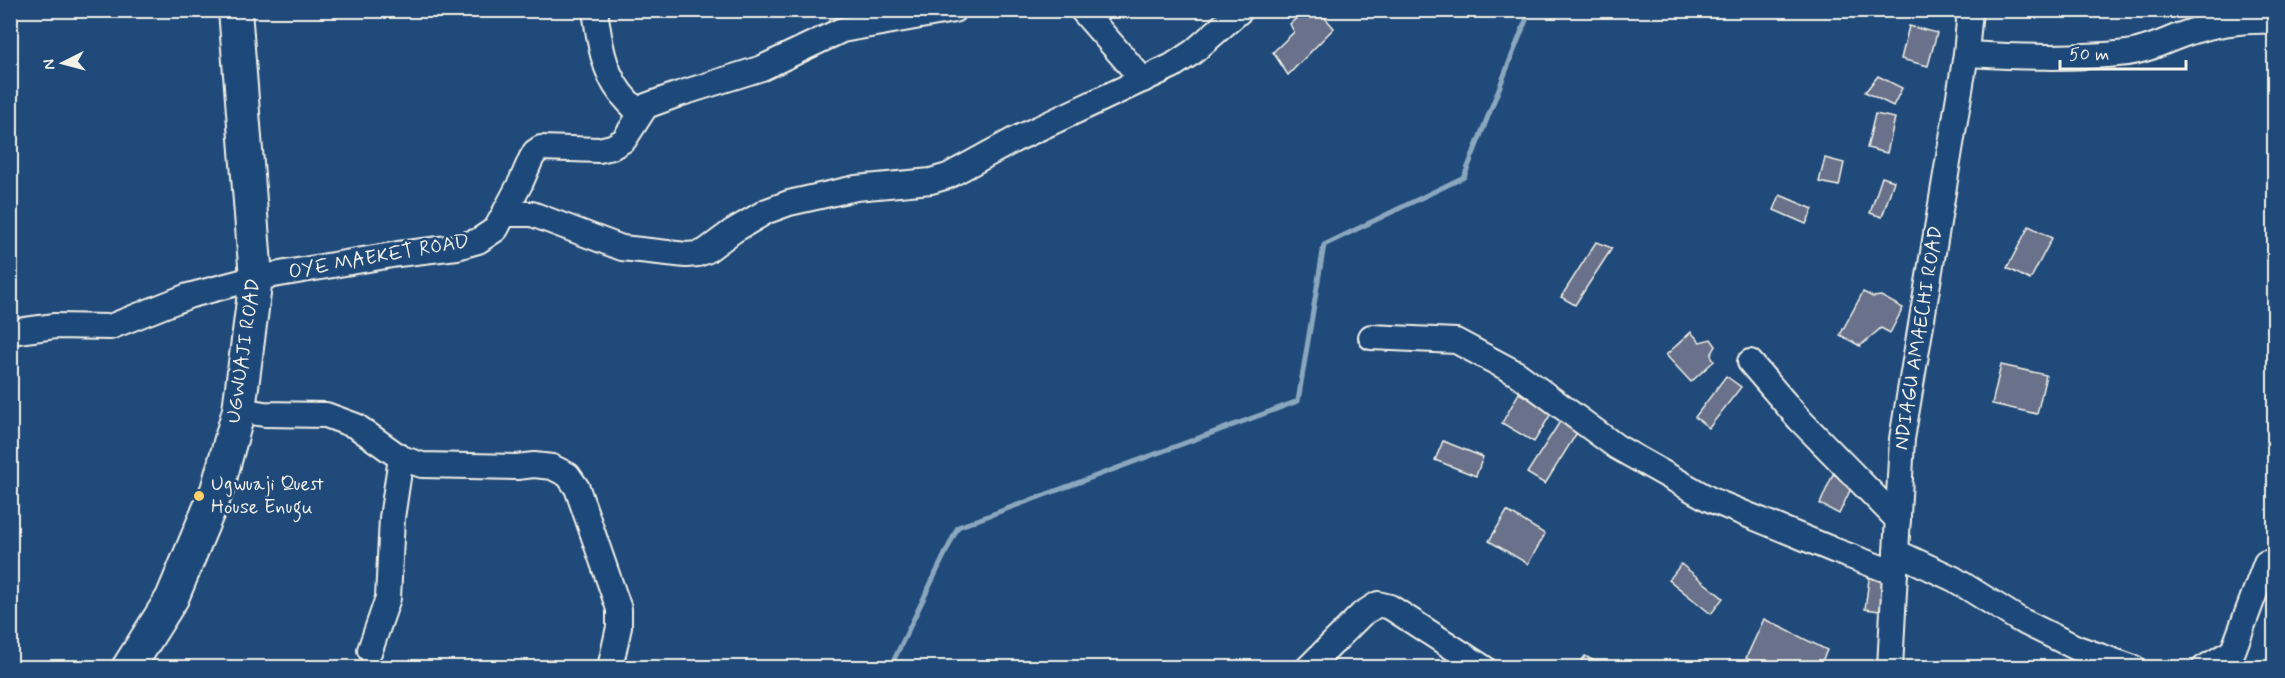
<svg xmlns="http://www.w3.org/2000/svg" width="2285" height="678" viewBox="0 0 2285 678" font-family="Mynerve,sans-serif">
<rect width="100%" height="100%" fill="#1f4a7a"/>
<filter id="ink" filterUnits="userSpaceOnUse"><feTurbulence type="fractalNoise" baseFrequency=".0167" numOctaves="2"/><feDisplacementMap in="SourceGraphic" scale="12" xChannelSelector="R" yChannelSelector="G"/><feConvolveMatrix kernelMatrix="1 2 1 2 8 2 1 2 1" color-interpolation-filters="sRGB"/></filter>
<g filter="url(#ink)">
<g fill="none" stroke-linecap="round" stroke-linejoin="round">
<!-- stream -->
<path stroke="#8aa7bd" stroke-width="5" d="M890 668 958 527 1298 401 1324 245 1464 177 1530 10"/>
</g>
<!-- building -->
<g fill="#69728a" stroke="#f4f1e8" stroke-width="1.5">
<path d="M1305 10H1318L1334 28 1288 75 1273 52 1294 32 1290 24Z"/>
<path d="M1909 26 1937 33 1928 66 1901 59Z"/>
<path d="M1878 76 1902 88 1893 106 1865 92Z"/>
<path d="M1875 114 1895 118 1887 153 1867 148Z"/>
<path d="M1825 158 1844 163 1839 186 1819 182Z"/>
<path d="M1882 177 1894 181 1882 217 1870 213Z"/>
<path d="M1780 195 1813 209 1806 224 1774 210Z"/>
<path d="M2029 226 2052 238 2030 280 2007 268Z"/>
<path d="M1596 242 1612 248 1575 305 1561 297Z"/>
<path d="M1863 292 1873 297 1881 296 1903 308 1890 333 1881 328 1860 346 1840 335Z"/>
<path d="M1691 332 1700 342 1711 339 1716 346 1711 355 1714 361 1691 382 1666 355Z"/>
<path d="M2001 365 2046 375 2037 414 1992 404Z"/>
<path d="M1726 376 1741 387 1709 428 1695 417Z"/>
<path d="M1519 393 1552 412 1534 442 1502 423Z"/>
<path d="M1561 420 1578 431 1545 484 1527 473Z"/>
<path d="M1443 441 1483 457 1476 476 1435 460Z"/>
<path d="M1833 474 1853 484 1839 514 1820 504Z"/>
<path d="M1507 511 1545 534 1528 564 1489 541Z"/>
<path d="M1681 564 1723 598 1711 614 1669 580Z"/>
<path d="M1870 572 1885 574 1880 611 1865 609Z"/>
<path d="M1764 619 1827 650 1819 668H1761L1762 666 1746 658Z"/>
<path d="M1585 656 1598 663 1594 668H1576Z"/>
<path d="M15 661 61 665V668H14Z"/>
</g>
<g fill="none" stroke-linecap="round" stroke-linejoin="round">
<defs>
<g id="minor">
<path d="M595 10C599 38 603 70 620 92 626 100 633 107 640 114"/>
<path d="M1082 10 1143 80"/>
<path d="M1966 54C2019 57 2074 59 2127 53 2151 50 2170 38 2193 31 2219 23 2247 20 2274 21"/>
<path d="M505 214H532L622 248 686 255 698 254 706 251 733 231 767 211 789 203 856 188 931 181 948 176 1014 140 1172 66 1193 52 1241 10"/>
<path d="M10 332 55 326 110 327 188 296 256 278 398 254 457 247 478 241 496 229 521 182 531 159 535 152 541 148 599 150 612 147 624 140 646 106 679 94 762 68 842 30 954 10"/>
<path d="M1371 337 1456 341 1516 373 1617 447 1709 499 1836 551 1895 573"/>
<path d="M1750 362 1799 419 1898 520"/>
<path d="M239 410 264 414 326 415 356 426 401 458 422 465 517 467 534 465 552 467 568 475 577 488 619 609V627L610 668"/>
<path d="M1896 552 1954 579 2018 619 2077 648 2134 668"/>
<path d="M370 650 388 598 392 518 401 458"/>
<path d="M1308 668 1362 614 1378 604 1390 607 1484 668"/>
<path d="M1890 668 1902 439 1966 54 1970 10"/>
<path d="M2204 668 2233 651 2266 563"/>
</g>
<path id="major" d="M128 668 172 598 217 490 239 410 256 278 235 10"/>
</defs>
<!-- minor casing -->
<use href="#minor" stroke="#f4f1e8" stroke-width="28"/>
<!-- major casing -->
<use href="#major" stroke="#f4f1e8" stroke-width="36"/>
<!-- minor -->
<use href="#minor" stroke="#1f4a7a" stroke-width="24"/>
<!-- major -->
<use href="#major" stroke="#1f4a7a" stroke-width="32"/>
</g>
</g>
<!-- markers -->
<circle fill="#ffd166" stroke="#1f4a7a" stroke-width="2" cx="199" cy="496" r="6"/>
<g text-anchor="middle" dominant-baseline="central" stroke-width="5" stroke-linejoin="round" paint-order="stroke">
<!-- street labels -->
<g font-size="20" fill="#f4f1e8" stroke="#1f4a7a">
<text transform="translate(379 257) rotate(-10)">OYE MAEKET ROAD</text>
<text transform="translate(1919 338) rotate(-81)">NDIAGU AMAECHI ROAD</text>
<text transform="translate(244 351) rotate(-82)">UGWUAJI ROAD</text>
</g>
<!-- poi labels -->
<g font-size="20" fill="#f4f1e8" stroke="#1f4a7a" text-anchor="start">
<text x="211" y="484">Ugwuaji Quest<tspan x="211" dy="23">House Enugu</tspan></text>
</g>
</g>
<!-- margin -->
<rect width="2285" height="678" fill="none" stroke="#1f4a7a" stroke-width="36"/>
<rect x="18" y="18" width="2249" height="642" fill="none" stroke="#f4f1e8" stroke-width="2" filter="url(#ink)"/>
<!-- north arrow -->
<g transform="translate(63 63) rotate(264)" stroke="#1f4a7a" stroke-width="4.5" paint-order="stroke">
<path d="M0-4.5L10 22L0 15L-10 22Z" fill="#f4f1e8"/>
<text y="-9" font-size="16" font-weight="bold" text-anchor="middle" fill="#f4f1e8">N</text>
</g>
<!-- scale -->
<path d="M2060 60v9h126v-9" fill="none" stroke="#f4f1e8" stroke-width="3"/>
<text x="2069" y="60" font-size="18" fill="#f4f1e8" stroke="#1f4a7a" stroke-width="4.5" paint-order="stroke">50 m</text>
</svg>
